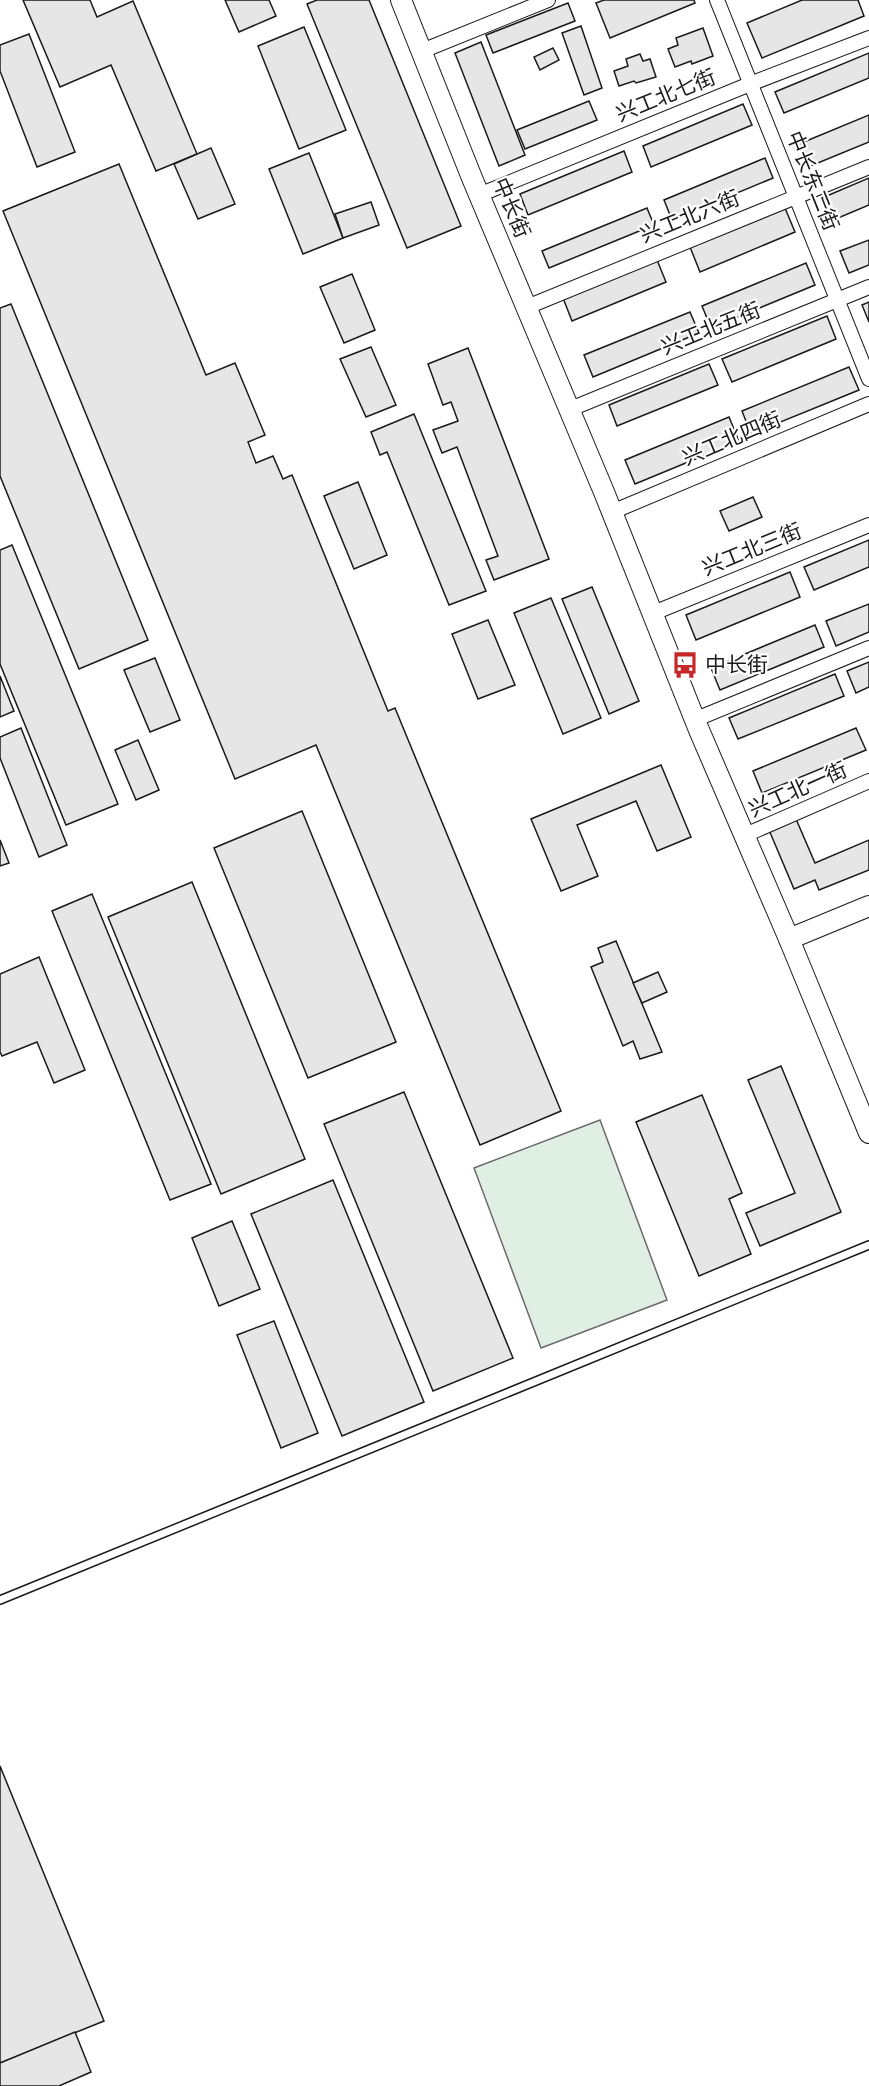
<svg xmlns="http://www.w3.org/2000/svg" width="869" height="2086" viewBox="0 0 869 2086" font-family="'Varela Round','Noto Sans SC',sans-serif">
<rect width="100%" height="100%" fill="#fff"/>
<!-- green -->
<path fill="#e0efe3" stroke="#6a6a6a" stroke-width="1.5" d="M600 1120 667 1300 541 1348 474 1168Z"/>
<!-- building -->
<g fill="#e6e6e6" stroke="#1a1a1a" stroke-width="1.5">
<path d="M23 0H90L97 17 133 1 197 154 156 171 111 65 60 87Z"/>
<path d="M225 0H269L276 16 239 32Z"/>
<path d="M317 0H369L461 226 407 248 307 4Z"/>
<path d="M604 0H694L695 3 610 38 596 3Z"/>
<path d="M802 0H858L864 16 762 58 747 23Z"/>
<path d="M568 3 575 21 493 53 486 35Z"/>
<path d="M581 26 602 88 584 95 562 33Z"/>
<path d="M304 27 346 130 299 149 258 46Z"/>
<path d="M703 28 713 56 692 64 691 61 675 67 668 49 678 45 676 38Z"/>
<path d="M29 34 75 152 37 167 0 71V45Z"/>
<path d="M481 42 525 155 499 166 455 53Z"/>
<path d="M553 48 559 60 540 70 534 57Z"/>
<path d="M869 53V78L784 113 775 92Z"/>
<path d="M640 54 643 61 650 59 656 77 636 83 634 81 619 86 614 71 628 66 626 59Z"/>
<path d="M589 101 597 120 525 149 517 130Z"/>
<path d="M743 104 752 125 651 167 643 146Z"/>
<path d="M869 115V142L808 167 799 144Z"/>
<path d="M211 148 235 204 198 219 174 164Z"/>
<path d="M624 151 632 172 528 215 520 194Z"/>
<path d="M309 153 343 238 303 254 269 169Z"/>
<path d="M765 158 773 178 672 220 664 200Z"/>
<path d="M119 164 206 375 235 363 265 435 248 442 256 463 273 456 283 479 292 475 388 711 395 708 561 1111 480 1145 316 745 235 779 3 211Z"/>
<path d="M869 178V205L831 221 822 198Z"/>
<path d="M371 202 379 225 343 238 335 214Z"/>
<path d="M647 208 654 225 549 268 542 251Z"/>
<path d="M785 208 795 232 700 272 690 247Z"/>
<path d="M869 240V265L849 273 840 251Z"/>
<path d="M657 260 666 282 572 321 563 298Z"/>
<path d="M806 263 815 285 711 328 702 306Z"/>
<path d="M352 274 375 330 344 343 320 287Z"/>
<path d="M869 302V322L862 305Z"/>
<path d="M11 304 148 640 79 669 0 476V308Z"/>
<path d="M690 312 699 333 593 377 584 355Z"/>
<path d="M827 316 836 339 732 382 722 359Z"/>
<path d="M371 347 396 405 366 417 340 359Z"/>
<path d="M468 348 549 559 494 580 486 560 498 556 457 447 442 453 433 430 458 421 451 402 443 405 428 364Z"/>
<path d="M709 364 718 385 617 426 609 405Z"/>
<path d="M849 367 859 390 751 434 742 411Z"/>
<path d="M414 414 486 591 449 605 387 452 380 455 371 432Z"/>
<path d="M729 417 739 441 635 484 625 460Z"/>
<path d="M358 482 387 555 354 569 324 496Z"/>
<path d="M753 497 762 517 729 531 720 511Z"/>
<path d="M869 540V567L814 590 804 567Z"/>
<path d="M12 545 118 804 66 825 0 664V550Z"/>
<path d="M790 572 800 597 696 640 686 615Z"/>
<path d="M592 587 639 701 609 714 562 599Z"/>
<path d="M551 598 601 718 563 734 514 613Z"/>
<path d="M869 604V632L836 646 826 621Z"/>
<path d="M488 620 515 685 478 699 452 634Z"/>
<path d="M815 625 824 647 720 690 711 668Z"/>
<path d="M155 658 180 720 150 732 124 670Z"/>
<path d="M869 662V687L856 693 847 671Z"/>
<path d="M835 674 844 696 738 739 729 718Z"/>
<path d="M0 676 14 711 0 717Z"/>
<path d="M21 728 67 845 39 857 0 758V737Z"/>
<path d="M856 728 866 750 762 793 753 771Z"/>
<path d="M138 740 159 790 136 800 115 750Z"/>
<path d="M661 765 691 837 657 851 636 801 577 825 598 876 561 891 531 819Z"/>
<path d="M302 811 396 1042 308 1078 214 848Z"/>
<path d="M796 819 815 863 869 840V870L819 890 815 880 794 889 769 830Z"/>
<path d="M0 840 9 863 0 866Z"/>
<path d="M192 882 305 1159 221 1194 108 917Z"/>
<path d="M92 894 211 1184 170 1200 52 911Z"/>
<path d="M616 941 662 1052 640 1059 633 1041 623 1046 591 967 603 962 598 948Z"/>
<path d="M39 957 85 1070 54 1083 37 1042 2 1056 0 1052V974Z"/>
<path d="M658 972 667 992 642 1003 633 983Z"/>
<path d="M781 1066 841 1212 760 1246 746 1213 795 1193 748 1080Z"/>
<path d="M404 1092 513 1358 433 1391 324 1124Z"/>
<path d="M702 1095 742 1193 729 1199 751 1254 699 1276 636 1122Z"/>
<path d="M333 1180 424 1402 342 1436 251 1214Z"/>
<path d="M232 1221 260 1289 219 1306 192 1238Z"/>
<path d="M274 1321 318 1433 281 1448 237 1335Z"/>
<path d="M0 1766 104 2021 0 2063Z"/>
<path d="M75 2032 91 2072 59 2086H0V2063Z"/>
</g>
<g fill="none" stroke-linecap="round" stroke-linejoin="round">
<defs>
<path id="lane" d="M0 1600 869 1245"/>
<g id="street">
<path d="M717 0 869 379"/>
<path d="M422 51 548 0"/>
<path d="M479 195 750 84 869 38"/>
<path d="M527 307 869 167"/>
<path d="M568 410 869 287"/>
<path d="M612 512 869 404"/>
<path d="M651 614 869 525"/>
<path d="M694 720 869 648"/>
<path d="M743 836 869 781"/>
</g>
<g id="secondary">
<path d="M401 0 472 178 604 492 699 730 789 939 869 1133"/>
<path d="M789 939 869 906"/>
</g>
</defs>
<!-- lane casing -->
<use href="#lane" stroke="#1a1a1a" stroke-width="10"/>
<!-- street casing -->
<use href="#street" stroke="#1a1a1a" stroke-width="16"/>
<!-- secondary casing -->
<use href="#secondary" stroke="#1a1a1a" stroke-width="22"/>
<!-- lane -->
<use href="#lane" stroke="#fff" stroke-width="7"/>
<!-- street -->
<use href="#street" stroke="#fff" stroke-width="14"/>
<!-- secondary -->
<use href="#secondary" stroke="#fff" stroke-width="20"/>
</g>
<!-- icons -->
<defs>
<symbol id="bus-bare" viewBox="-9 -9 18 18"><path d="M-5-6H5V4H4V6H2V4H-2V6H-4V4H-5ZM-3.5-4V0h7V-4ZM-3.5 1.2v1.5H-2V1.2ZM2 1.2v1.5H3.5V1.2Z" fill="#c62828" stroke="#fff" stroke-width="2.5" paint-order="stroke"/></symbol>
</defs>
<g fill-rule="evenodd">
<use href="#bus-bare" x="666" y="646" width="38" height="38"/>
</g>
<g text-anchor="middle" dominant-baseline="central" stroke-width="4.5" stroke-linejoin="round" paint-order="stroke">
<!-- street labels -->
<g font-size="21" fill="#1a1a1a" stroke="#fff">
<text transform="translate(666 96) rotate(-22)">兴工北七街</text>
<text transform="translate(812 181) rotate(68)">中长东二街</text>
<text transform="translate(511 208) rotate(67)">中长街</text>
<text transform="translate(690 217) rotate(-22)">兴工北六街</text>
<text transform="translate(711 329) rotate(-22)">兴工北五街</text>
<text transform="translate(732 439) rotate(-23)">兴工北四街</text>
<text transform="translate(752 550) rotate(-22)">兴工北三街</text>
<text transform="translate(798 790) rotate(-24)">兴工北一街</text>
</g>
<!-- poi labels -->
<g font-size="21" fill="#1a1a1a" stroke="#fff" text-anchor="start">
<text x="705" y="665">中长街</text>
</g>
</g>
</svg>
